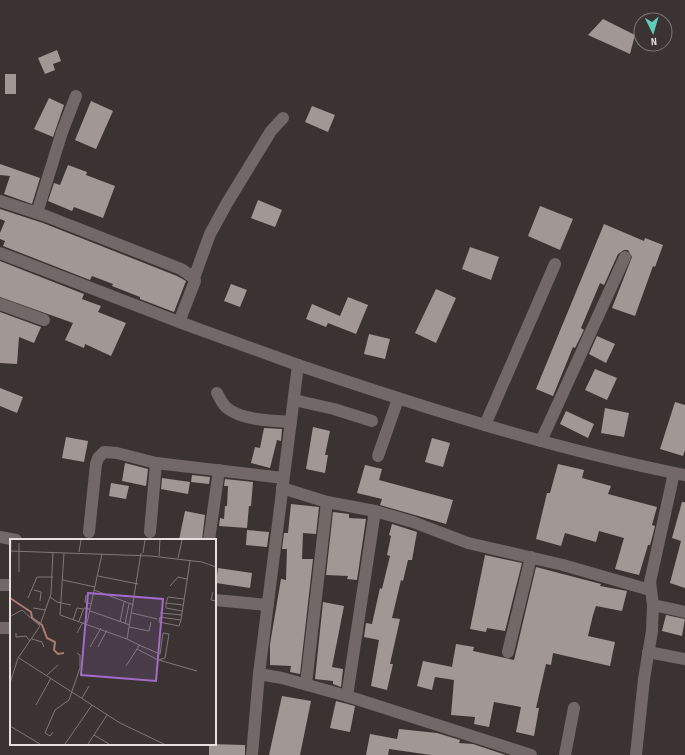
<svg xmlns="http://www.w3.org/2000/svg" width="685" height="755" viewBox="0 0 685 755" font-family="'Sofia Sans Condensed',sans-serif">
<rect width="100%" height="100%" fill="#3b3332"/>
<!-- building -->
<g fill="#a19896">
<path d="M603 19 635 35 630 54 588 35Z"/>
<path d="M57 50 61 61 53 64 55 70 45 74 38 58Z"/>
<rect x="5" y="74" width="11" height="20"/>
<path d="M49 98 64 105 53 137 34 129Z"/>
<path d="M91 101 113 111 96 149 75 140Z"/>
<path d="M312 106 335 115 328 132 305 122Z"/>
<path d="M0 164 40 178 32 204 4 194 10 176 0 175Z"/>
<path d="M68 165 87 172 86 175 115 186 103 218 74 207 72 211 48 201 54 183 60 185Z"/>
<path d="M258 200 282 210 275 227 251 218Z"/>
<path d="M540 206 573 219 560 250 528 236Z"/>
<path d="M0 209 43 223 177 276 186 281 174 312 140 299V297L112 286 113 284 92 276 90 280 3 246 5 241 0 239V233L5 221 0 219Z"/>
<path d="M604 224 644 241 645 238 663 245 655 267 653 266 635 316 612 308 632 257 628 250H624L618 254 604 285 600 283 581 328 584 330 575 348 573 347 553 396 536 389Z"/>
<path d="M470 247 499 257 491 280 462 269Z"/>
<path d="M0 261 84 294 82 299 101 306 98 312 126 323 111 356 85 344 84 348 65 340 73 323 0 297Z"/>
<path d="M231 284 247 290 240 307 224 301Z"/>
<path d="M436 289 456 298 436 343 415 333Z"/>
<path d="M348 297 368 305 356 334 328 323 326 327 306 319 312 304 340 316Z"/>
<path d="M0 312 41 327 34 343 19 337 17 364 0 363Z"/>
<path d="M369 334 390 339 385 359 364 354Z"/>
<path d="M597 336 615 344 606 363 589 354Z"/>
<path d="M595 369 617 378 607 400 585 390Z"/>
<path d="M0 388 23 397 17 413 0 406Z"/>
<path d="M675 402 685 405V450L683 456 660 449Z"/>
<path d="M605 408 629 413 624 437 601 433Z"/>
<path d="M566 411 594 424 588 438 560 424Z"/>
<path d="M313 427 330 431 325 455H328L325 473 306 469Z"/>
<path d="M264 428 282 429 281 441 277 440 270 468 251 463 255 447 260 448Z"/>
<path d="M66 437 88 441 84 462 62 458Z"/>
<path d="M432 438 450 443 443 467 425 462Z"/>
<path d="M125 463 148 469 146 486 122 481Z"/>
<path d="M558 464 584 470 582 478 611 486 608 494 657 507 652 525 655 526 652 538 650 545H648L639 575 615 569 624 538 599 531 596 542 565 533 561 546 536 539 547 493H550Z"/>
<path d="M365 465 382 469 379 480 453 500 446 524 380 505 382 499 357 493Z"/>
<path d="M192 475 210 477 209 484 191 482Z"/>
<path d="M162 478 190 482 188 494 161 489Z"/>
<path d="M225 479 253 482 251 506H249L247 528 219 526 220 518 224 519 225 506H227L228 486H224Z"/>
<path d="M111 483 129 486 126 499 109 496Z"/>
<path d="M682 502H685V588L670 583 681 541 672 538Z"/>
<path d="M291 504 319 507 316 534 303 533 302 559H313L300 674 290 672 291 666 270 665V644L281 579 286 580 287 549H282L284 533H288Z"/>
<path d="M185 511 205 515 202 540H179Z"/>
<path d="M333 512 349 514V518L366 519 357 580 347 579 348 576 326 575Z"/>
<path d="M392 524 417 532 412 560H408L403 581 401 580 392 618 400 619 390 664H393L387 690 371 686 379 640 364 637 366 623 372 624 380 588 382 589 390 556 387 555 391 536 389 535Z"/>
<path d="M247 530 269 532 267 547 246 545Z"/>
<path d="M485 555 522 563 505 631 487 628 486 632 470 629Z"/>
<path d="M536 567 601 584 600 586 627 591 622 611 596 606 593 615 588 636 615 642 610 666 553 653 551 665 546 664 536 708H539L534 736 516 732 521 707 494 702 489 727 474 724 475 717 451 715 454 680 435 677 432 690 417 686 423 661 452 667 456 644 474 647 473 651 514 660Z"/>
<path d="M218 568 252 573 250 588 216 583Z"/>
<path d="M323 602 344 606 332 667 343 669 341 687 333 684V681L315 679Z"/>
<path d="M666 615 685 619 682 636 662 631Z"/>
<path d="M282 696 311 701 300 755H269Z"/>
<path d="M336 701 355 706 350 732 330 728Z"/>
<path d="M399 729 437 733 460 740 459 743 473 744 506 755H431L389 749 388 755H366L370 734 397 739Z"/>
<path d="M209 744 245 745V755H209Z"/>
</g>
<g fill="none" stroke-linecap="round" stroke-linejoin="round">
<!-- minor -->
<g stroke="#716867" stroke-width="12">
<path d="M0 201 46 216 181 269 194 278 195 281 179 322 0 253"/>
<path d="M37 213 62 132 76 96"/>
<path d="M194 278 210 234 227 203 271 131 283 118"/>
<path d="M0 304 44 320"/>
<path d="M179 322 298 365"/>
<path d="M217 393C220 398 222 404 227 408 241 420 273 421 291 422"/>
<path d="M294 400 334 409 372 421"/>
<path d="M485 425 555 264"/>
<path d="M541 441 625 257"/>
<path d="M378 456 398 399"/>
<path d="M282 488 327 502 375 511 413 522 468 543 563 565 650 590"/>
<path d="M89 532 96 464 98 458 104 452 117 453 156 463 283 478"/>
<path d="M150 532 156 463"/>
<path d="M0 537 16 540"/>
<path d="M209 540 219 470"/>
<path d="M0 585H11"/>
<path d="M215 600 268 605"/>
<path d="M653 605 685 612"/>
<path d="M0 628H10"/>
<path d="M508 652 531 557"/>
<path d="M648 652 685 659"/>
<path d="M259 674 282 678 347 696 531 755"/>
<path d="M306 684 327 502"/>
<path d="M347 696 375 511"/>
<path d="M252 755 259 674 298 365C425 408 553 449 685 475"/>
<path d="M565 755 574 708"/>
<path d="M636 755 644 679 652 631 653 605 650 582 674 473"/>
</g>
</g>
<!-- overview -->
<g transform="translate(10 539)">
<rect width="206" height="206" fill="#3b3332"/>
<path fill="none" stroke="#ac7a72" stroke-width="2" d="M0 59 21 73 22 79 32 86 37 99 45 103 44 111 48 115 54 114"/>
<path fill="none" stroke="#7f7877" stroke-width="1" d="M0 12 141 17 192 23 206 28M69 13 71 1M54 14 50 76 117 100 131 14M133 14 135 1M149 17 150 1M168 19 172 1M9 33V4M0 37 1 1M88 37 128 45M53 41 85 48M160 47 168 38 177 40M24 51 31 53 30 62M84 51 124 66M203 53 201 61 206 62M76 56 75 63 81 65M40 58 47 63 61 66M18 59 27 38H43M156 64 173 66M23 69 36 71M80 72 120 86M172 72 156 69V64L158 58 174 60M122 74 147 80M150 74 172 76M63 81 67 69 73 70M171 81 169 87 149 83 150 78 171 81 180 22M69 82 74 69 80 70M110 83 114 63M77 84 92 15M115 85 119 65M30 86 41 55 43 13M119 88 139 92 141 83M6 94V98L16 97 20 102M67 94 73 83M153 94 159 95 155 119 148 121 127 110 129 106 150 115ZM22 100 32 103 34 108M117 100 129 106M80 108 91 89M88 108 97 91M9 119 110 184 154 205M149 121 187 132M116 127 127 110M37 136 48 126M0 144 8 119 30 87 12 71 1 77M72 159 79 147M26 166 41 139M0 187 30 205M43 193 40 197 35 194 45 171 59 161 70 129V116L67 114M84 196 99 205M55 205 82 166M78 205 97 176"/>
<path fill="#a06bca" fill-opacity="0.15" stroke="#a06bca" stroke-width="2" d="M78 54 153 60 146 142 71 136Z"/>
<rect width="206" height="206" fill="none" stroke="#e5e0df" stroke-width="2"/>
</g>
<!-- north arrow -->
<g transform="translate(653 32) rotate(175)"><circle r="19" fill="#3b3332" stroke="#7f7877"/>
<path d="M0-3L7 15L0 10L-7 15Z" fill="#5dceb9"/>
<text y="-6" font-size="11" font-weight="bold" text-anchor="middle" fill="#e5e0df">N</text>
</g>
</svg>
